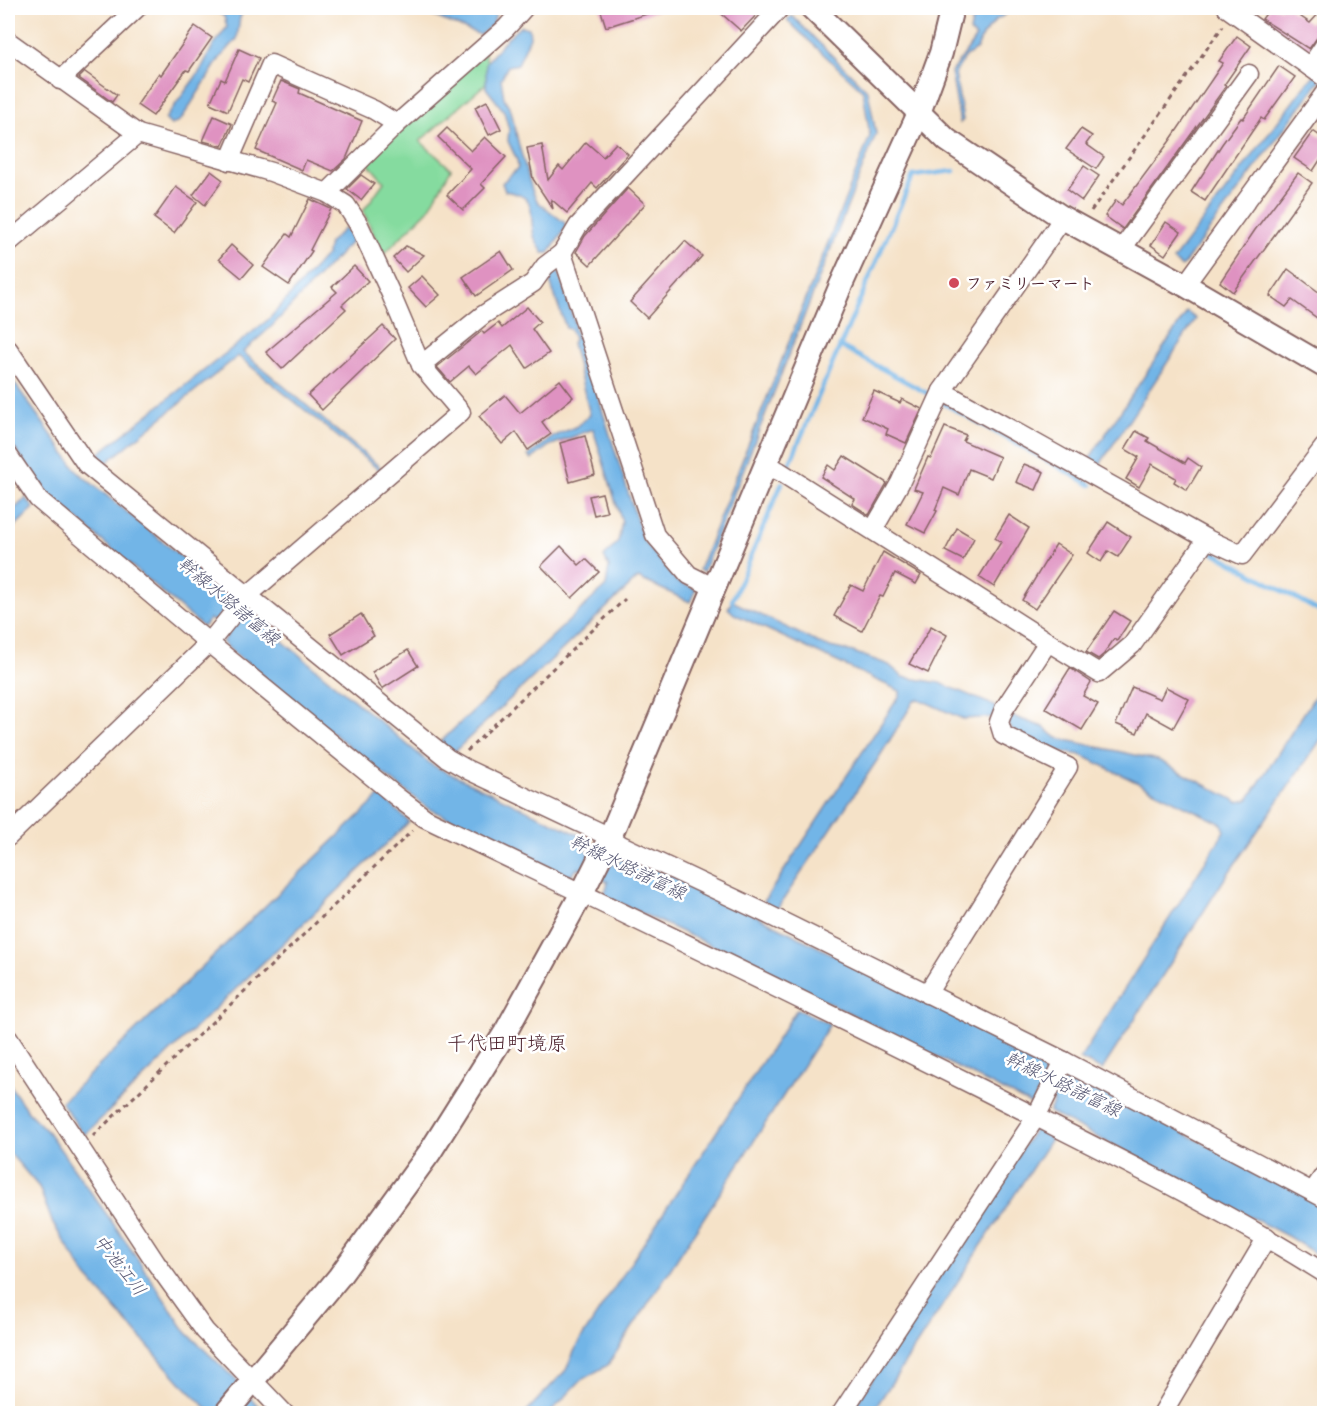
<svg xmlns="http://www.w3.org/2000/svg" width="1332" height="1421" viewBox="0 0 1332 1421" font-family="'Shantell Sans','Klee One',sans-serif">
<rect width="100%" height="100%" fill="#fff"/>
<filter id="ink" filterUnits="userSpaceOnUse"><feTurbulence type="fractalNoise" baseFrequency=".0167" numOctaves="2"/><feDisplacementMap in="SourceGraphic" scale="12" xChannelSelector="R" yChannelSelector="G"/><feConvolveMatrix kernelMatrix="1 2 1 2 8 2 1 2 1" color-interpolation-filters="sRGB"/></filter>
<filter id="wash" filterUnits="userSpaceOnUse"><feTurbulence type="fractalNoise" baseFrequency=".008" numOctaves="4" result="noise"/><feDisplacementMap in="SourceGraphic" scale="24" xChannelSelector="R" yChannelSelector="G"/><feGaussianBlur stdDeviation="1.35" result="paint"/><feColorMatrix in="noise" values="0 0 0 0 0 0 0 0 0 0 0 0 0 0 0 0 0 1.4 0 .05"/><feComposite in="paint" operator="in"/></filter>
<g filter="url(#wash)">
<rect width="100%" height="100%" fill="#f5e2c8"/>
<!-- green -->
<path fill="#85db9f" stroke="#687d65" stroke-width="1.5" d="M482 41 491 79 420 141 451 169 429 209 383 255 363 211 384 182 366 161Z"/>
<!-- water -->
<g fill="#72b5e7" stroke="#5e6a89" stroke-width="1.5">
<path d="M210 8H246L240 17 237 39 220 58 181 120 171 125 165 119 200 71 213 46 227 27 224 16Z"/>
<path d="M413 8H484L496 13 493 24 480 35Z"/>
<path d="M986 8H1012L1005 15 997 19 982 36 977 49 966 56 955 73 963 120 960 123 951 72C960 60 969 49 976 37L970 32 972 22Z"/>
<path d="M792 16 868 91 876 134 703 572 699 570 870 136 863 91 787 20Z"/>
<path d="M521 26 529 28 530 37 518 64 508 66 501 79 504 98 511 110 519 146 533 193 538 202 565 223V229L549 253H543C540 247 536 242 534 236 528 209 539 197 505 191L502 183 518 168 517 160 508 141 509 129 504 111 486 88V63L507 38Z"/>
<path d="M1324 63V75L1182 267 1173 260 1304 87Z"/>
<path d="M345 228 354 239 272 326 243 352 381 468 379 470 238 356 106 463 97 455 269 319 327 254 329 243Z"/>
<path d="M553 272H559L575 325 574 328 577 337 580 339 643 540 677 582 696 589 690 602 638 578 454 752 440 742 606 586 609 567 604 557 618 542 622 522 593 429 549 446 532 459 528 456 553 437 577 426 590 415 572 343 574 339 570 329 566 328 548 276Z"/>
<path d="M1187 312 1196 319 1097 469 1087 462Z"/>
<path d="M8 374 78 472 229 596 225 601 230 604 215 622 210 619 203 627 46 493 8 439Z"/>
<path d="M26 498 34 508 8 533V515Z"/>
<path d="M732 601 825 646 853 652 889 665 903 677 940 683 993 705 998 711 1043 727 1057 738 1158 760 1238 802 1248 800 1324 682V735L1225 878 1102 1070 1080 1059 1225 831 1222 824 1081 755 1050 750 1013 731 1007 723 995 717 963 719 919 699 914 701 878 759 777 909 770 907 764 901 900 695V691L734 614 728 608Z"/>
<path d="M250 614 432 765 586 838V851L617 866 625 854 763 919 1052 1066 1046 1078 1062 1085 1068 1073 1306 1196 1324 1208V1259L1289 1237 1049 1112 1054 1101 1038 1093 1032 1105 756 966 604 896 608 882 578 868 569 877 428 808 386 776 235 654 222 642 228 635 225 633 239 618 244 621Z"/>
<path d="M381 795 409 822 84 1135 61 1102Z"/>
<path d="M797 1009 830 1024 608 1365 581 1380 550 1413H525L566 1370 577 1345Z"/>
<path d="M8 1078 13 1090 28 1112 48 1132 127 1243 186 1332 235 1379 264 1413H212L180 1382 87 1277 53 1224 39 1187 8 1151Z"/>
<path d="M1035 1128 1051 1139 872 1413 850 1414Z"/>
</g>
<g fill="none" stroke-linecap="round" stroke-linejoin="round">
<!-- stream -->
<g stroke="#72b5e7" stroke-width="4.5">
<path d="M840 346 934 397"/>
<path d="M941 402 1091 485"/>
<path d="M789 465 913 176 954 171"/>
<path d="M1206 548 1324 614"/>
<path d="M732 601 782 483"/>
</g>
</g>
<g id="blocks">
<!-- building -->
<g fill="#df92c1">
<path d="M600 8H658L659 10 606 27Z"/>
<path d="M715 8H763L741 31Z"/>
<path d="M1270 8H1288L1310 23 1324 8V28L1309 49 1262 19Z"/>
<path d="M195 26 212 38 189 71 186 70 153 116 137 105 159 73 161 75Z"/>
<path d="M1237 36 1251 46 1224 85 1226 86 1123 229 1105 216 1116 200 1122 205 1169 142 1223 63 1219 61Z"/>
<path d="M239 49 259 58 248 82 242 79 228 111 210 103 221 79 225 81Z"/>
<path d="M1279 66 1295 77 1264 120 1261 118 1205 201 1191 192 1222 144 1241 118 1243 119Z"/>
<path d="M85 72 117 95 112 102 79 78Z"/>
<path d="M281 81 300 89 299 93 362 121 346 159 333 171 306 160 302 170 256 150 277 103 272 101Z"/>
<path d="M487 101 501 129 489 135 475 107Z"/>
<path d="M214 116 232 124 222 146 203 141Z"/>
<path d="M447 128 471 151 485 137 506 157 481 184 485 188 463 210 447 195 471 169 438 137Z"/>
<path d="M1081 129 1092 136 1086 144 1104 157 1096 169 1066 149Z"/>
<path d="M1313 131 1324 139V154L1313 171 1294 158Z"/>
<path d="M586 142 603 157 616 143 628 154 597 188 592 183 567 213 551 199 553 209 533 179 527 148 542 145 548 180 559 166 563 170Z"/>
<path d="M1084 166 1099 176 1082 201 1067 190Z"/>
<path d="M211 171 223 180 205 205 193 195Z"/>
<path d="M1298 173 1312 183 1233 292 1220 282 1255 230Z"/>
<path d="M361 175 374 184 361 200 347 189Z"/>
<path d="M176 187 197 202 174 233 154 218Z"/>
<path d="M628 188 645 204 590 265 576 252 585 236Z"/>
<path d="M310 199 331 209 310 250 312 251 289 285 263 267 287 234 291 237Z"/>
<path d="M1166 222 1181 232 1165 255 1151 245Z"/>
<path d="M685 241 702 256 647 318 630 302Z"/>
<path d="M231 245 253 265 242 278 219 259Z"/>
<path d="M406 246 424 255 406 272 393 258Z"/>
<path d="M501 251 513 270 476 296 463 277Z"/>
<path d="M354 266 368 281 342 305 346 309 282 369 266 352 337 292 332 287Z"/>
<path d="M1288 269 1324 296V323L1292 300 1286 307 1270 296Z"/>
<path d="M422 276 440 295 426 307 408 288Z"/>
<path d="M527 307 540 322 532 329 549 353 527 368 512 345 476 374 469 366 450 382 437 367 482 331 484 334 498 323 502 328Z"/>
<path d="M383 326 395 339 322 410 308 395Z"/>
<path d="M560 380 573 397 542 422 551 434 528 450 516 432 502 444 479 416 505 395 520 413Z"/>
<path d="M874 391 900 403 902 399 922 409 906 443 886 434 888 429 862 417Z"/>
<path d="M945 427 966 435 963 441 1000 457 991 478 969 469 959 495 944 488 935 510 937 511 925 533 907 524 923 492 914 489 928 457 931 458Z"/>
<path d="M1136 431 1149 438 1147 441 1185 463 1188 458 1201 467 1187 490 1174 482 1176 478 1152 464 1139 487 1126 479 1139 457 1125 449Z"/>
<path d="M585 436 595 475 570 482 560 443Z"/>
<path d="M844 456 887 483 869 515 852 504 855 499 821 477 828 465 835 470Z"/>
<path d="M1024 464 1044 472 1036 490 1016 482Z"/>
<path d="M602 493 607 512 594 515 589 496Z"/>
<path d="M1009 515 1029 528 994 587 979 577 1001 542 995 538Z"/>
<path d="M1108 522 1131 537 1118 557 1108 551 1101 562 1088 553Z"/>
<path d="M957 528 974 538 963 560 945 551Z"/>
<path d="M1056 544 1072 555 1035 609 1022 600Z"/>
<path d="M561 546 579 565 586 559 599 572 572 598 541 566Z"/>
<path d="M883 552 921 575 916 584 895 573 883 597 880 596 862 631 834 616 851 585 863 591Z"/>
<path d="M1114 611 1130 621 1117 641 1114 639 1104 654 1098 659 1086 652Z"/>
<path d="M361 614 374 636 343 655 330 634Z"/>
<path d="M931 626 947 635 928 673 909 664Z"/>
<path d="M408 650 418 666 382 689 372 672Z"/>
<path d="M1070 668 1091 682 1083 696 1098 704 1082 730 1045 708Z"/>
<path d="M1132 687 1160 699 1166 687 1189 699 1173 728 1146 713 1137 733 1116 724Z"/>
</g>
</g>
</g>
<g filter="url(#ink)">
<use href="#blocks" fill-opacity="0" stroke="#866362" stroke-width="1.5"/>
<g fill="none" stroke-linecap="round" stroke-linejoin="round">
<defs>
<g id="minor">
<path d="M1227 8 1324 77"/>
<path d="M8 41 138 134 271 172 327 193 346 205 359 225 390 292 421 365 461 412 247 596 209 643 8 837"/>
<path d="M1310 67 1324 46"/>
<path d="M60 80 137 8"/>
<path d="M229 161 271 64 374 110 397 124"/>
<path d="M327 193 397 124 506 28 524 8"/>
<path d="M8 243 138 134"/>
<path d="M1121 250 1249 74"/>
<path d="M562 253 655 535 689 575 715 588"/>
<path d="M1185 285 1324 94"/>
<path d="M8 349 86 464 447 758 468 770 610 837 621 845 761 911 1064 1061 1324 1198"/>
<path d="M421 365 483 315 533 283 545 266 562 253 578 226 780 8"/>
<path d="M942 391 1207 539 1242 555 1324 447"/>
<path d="M8 455 38 499 209 643 397 797 425 818C611 907 797 997 981 1089 1096 1148 1215 1204 1324 1273"/>
<path d="M766 466 779 471 1048 642 1099 673 1132 645 1207 539"/>
<path d="M873 530 900 483 942 391 1063 218"/>
<path d="M927 994 1068 767 1003 735 999 722 1004 709 1048 642"/>
<path d="M8 1038 156 1263 205 1331 285 1414"/>
<path d="M1313 1191 1324 1175"/>
<path d="M841 1414 1036 1117 1064 1061"/>
<path d="M1162 1414 1267 1237"/>
</g>
<g id="tertiary">
<path d="M812 8 947 140 1063 218 1185 285 1324 366"/>
<path d="M225 1414 339 1277 430 1152 505 1033 582 893 610 837 841 285 919 113 941 53 952 8"/>
</g>
</defs>
<!-- minor casing -->
<use href="#minor" stroke="#866362" stroke-width="21"/>
<!-- tertiary casing -->
<use href="#tertiary" stroke="#866362" stroke-width="26"/>
<!-- path -->
<g stroke="#866362" stroke-width="3" stroke-dasharray="4.5 4.5" stroke-linecap="butt">
<path d="M1091 211 1223 26"/>
<path d="M467 751 625 599"/>
<path d="M93 1136 413 830"/>
</g>
<!-- minor -->
<use href="#minor" stroke="#fff" stroke-width="18"/>
<!-- tertiary -->
<use href="#tertiary" stroke="#fff" stroke-width="22"/>
</g>
</g>
<!-- markers -->
<circle fill="#d1495b" stroke="#fff" stroke-width="2" cx="954" cy="283" r="6"/>
<g text-anchor="middle" dominant-baseline="central" stroke-width="5" stroke-linejoin="round" paint-order="stroke">
<!-- poi labels -->
<g font-size="16" font-weight="bold" fill="#4a1f2b" stroke="#fff" text-anchor="start">
<text x="966" y="283">ファミリーマート</text>
</g>
<!-- water labels -->
<g font-size="18" font-style="italic" fill="#5a5b76" stroke="#fff">
<text transform="translate(229 601) rotate(40)">幹線水路諸富線</text>
<text transform="translate(628 867) rotate(26)">幹線水路諸富線</text>
<text transform="translate(1063 1084) rotate(26)">幹線水路諸富線</text>
<text transform="translate(120 1265) rotate(52)">中池江川</text>
</g>
<!-- quarter labels -->
<g font-size="20" fill="#4a1f2b" stroke="#fff">
<text x="507" y="1043">千代田町境原</text>
</g>
</g>
<!-- margin -->
<rect width="1332" height="1421" fill="none" stroke="#fff" stroke-width="30"/>
</svg>
